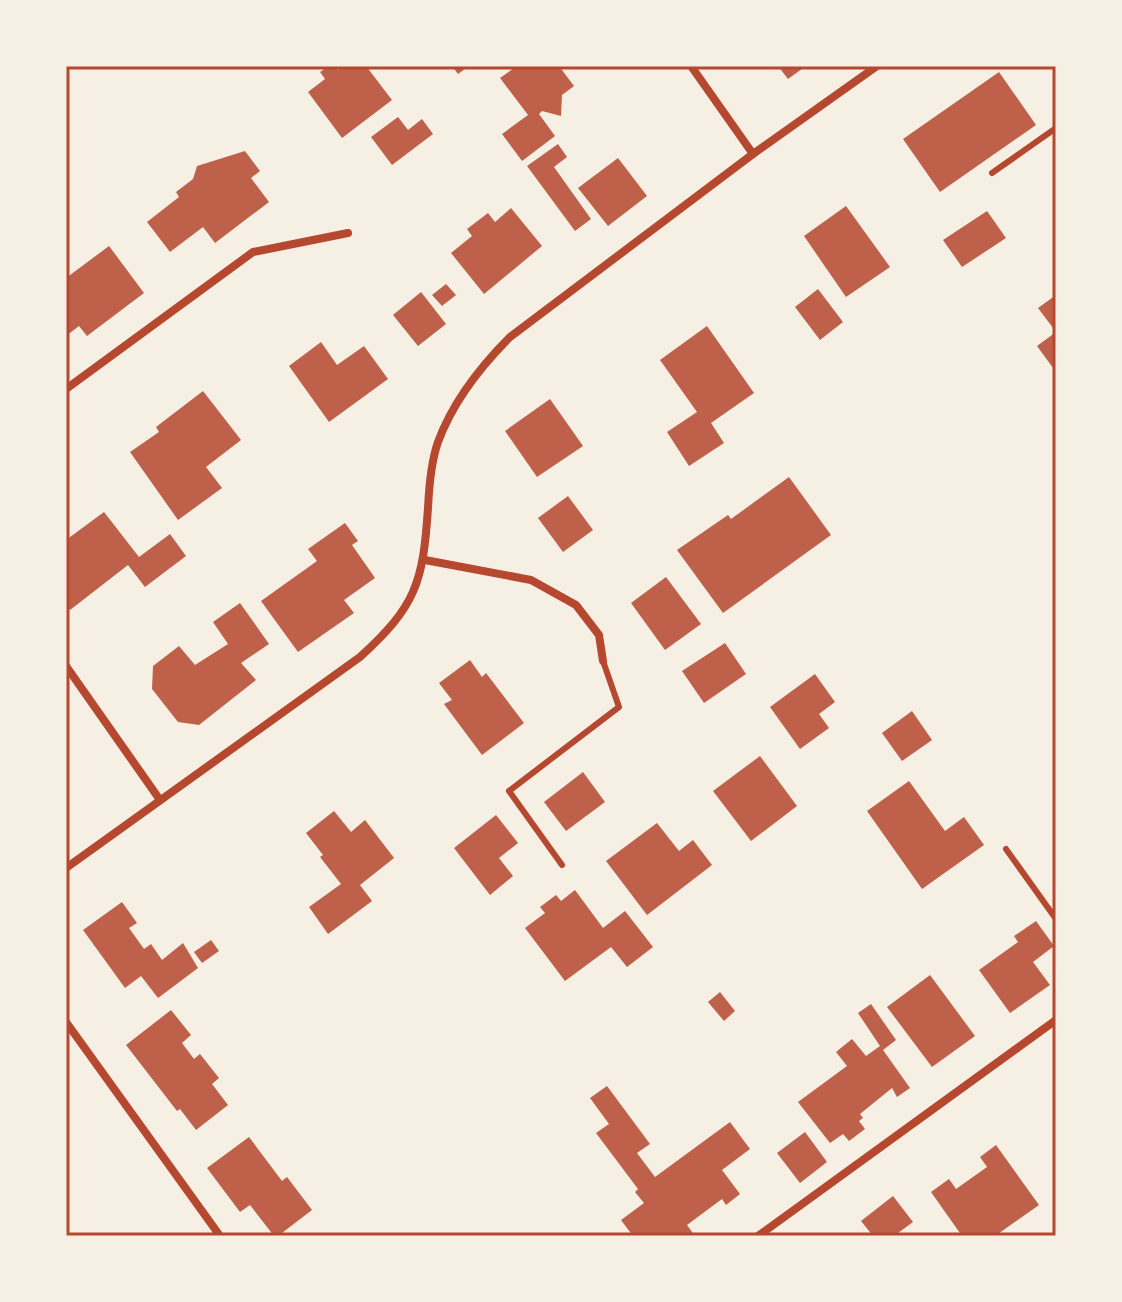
<svg xmlns="http://www.w3.org/2000/svg" width="1122" height="1302" viewBox="0 0 1122 1302" font-family="'DM Sans',sans-serif">
<rect width="100%" height="100%" fill="#f6efe4"/>
<!-- building -->
<g fill="#bf614a">
<path d="M329 66H335L338 70 343 66H366L392 100 342 138 308 92 325 79 320 72Z"/>
<path d="M452 66H469L458 74Z"/>
<path d="M517 66H559L574 86 562 95 561 116 542 111 539 114 555 136 522 161 502 134 528 115 500 78Z"/>
<path d="M778 66H806L788 79Z"/>
<path d="M999 72 1036 125 940 192 903 139Z"/>
<path d="M398 117 408 130 422 119 433 134 392 165 371 137Z"/>
<path d="M558 144 567 157 554 167 591 219 575 231 527 166Z"/>
<path d="M245 151 260 171 251 178 269 202 215 243 203 227 170 252 147 222 179 197 176 192 193 179 197 166Z"/>
<path d="M618 158 647 196 608 226 578 188Z"/>
<path d="M846 206 890 267 846 297 804 236Z"/>
<path d="M511 208 542 246 484 294 451 253 472 236 467 229 488 213 495 222Z"/>
<path d="M987 211 1006 238 962 267 943 240Z"/>
<path d="M109 246 144 293 87 336 79 326 66 336V278Z"/>
<path d="M446 284 456 295 442 306 432 295Z"/>
<path d="M818 289 843 322 820 340 795 307Z"/>
<path d="M421 292 446 324 418 346 393 315Z"/>
<path d="M1056 295V372L1037 346 1056 332 1038 308Z"/>
<path d="M707 326 754 393 711 423 724 443 689 466 667 432 697 412 660 360Z"/>
<path d="M321 342 337 365 364 346 388 379 329 422 289 366Z"/>
<path d="M203 391 241 440 206 467 222 488 178 520 130 452 159 432 156 427Z"/>
<path d="M550 399 583 446 537 477 505 431Z"/>
<path d="M789 477 831 535 723 613 677 550 728 515 731 519Z"/>
<path d="M568 496 593 530 563 552 538 518Z"/>
<path d="M104 512 139 557 170 534 186 556 145 587 128 565 70 610 66 605V540Z"/>
<path d="M345 523 358 541 352 545 375 578 344 600 354 613 298 652 261 601 317 561 308 549Z"/>
<path d="M666 577 701 624 665 650 631 603Z"/>
<path d="M240 603 269 644 241 663 256 680 199 725 178 722 152 689 153 666 179 646 195 665 228 644 213 622Z"/>
<path d="M725 643 746 674 704 703 682 671Z"/>
<path d="M470 660 482 677 486 673 524 723 482 755 444 704 452 700 439 683Z"/>
<path d="M815 674 835 702 819 714 829 728 800 749 770 707Z"/>
<path d="M912 711 932 740 902 761 882 733Z"/>
<path d="M760 756 797 806 751 841 713 791Z"/>
<path d="M583 772 605 802 566 831 544 802Z"/>
<path d="M909 781 945 831 964 817 984 845 922 889 867 811Z"/>
<path d="M334 811 351 832 365 820 394 858 360 885 372 901 328 934 309 907 341 884 320 857 323 855 306 833Z"/>
<path d="M496 815 518 843 499 858 513 876 490 895 454 848Z"/>
<path d="M657 823 679 851 693 840 712 865 647 915 606 861Z"/>
<path d="M575 890 603 928 625 911 653 947 627 967 611 947 565 981 525 928 545 913 540 907 556 895 561 901Z"/>
<path d="M122 902 137 923 129 928 144 949 151 944 162 960 183 943 198 968 158 998 141 976 125 988 83 930Z"/>
<path d="M1036 921 1054 946 1033 962 1050 985 1010 1013 979 970 1018 942 1014 936Z"/>
<path d="M211 940 219 951 202 963 194 952Z"/>
<path d="M930 975 975 1036 932 1067 887 1007Z"/>
<path d="M720 992 735 1011 724 1021 708 1002Z"/>
<path d="M871 1004 896 1040 883 1050 910 1088 897 1097 892 1088 860 1114 863 1118 859 1121 865 1129 849 1141 843 1134 830 1143 798 1102 847 1066 836 1052 852 1039 866 1056 880 1046 858 1013Z"/>
<path d="M171 1010 191 1035 182 1043 194 1059 200 1054 219 1078 212 1084 228 1105 196 1130 180 1109 177 1111 126 1045Z"/>
<path d="M607 1086 650 1144 637 1153 655 1177 730 1122 750 1149 722 1170 740 1194 726 1205 722 1199 687 1225 695 1236H633L621 1220 644 1203 635 1192 638 1189 596 1133 609 1124 590 1098Z"/>
<path d="M805 1132 827 1162 800 1183 777 1153Z"/>
<path d="M249 1137 282 1181 287 1177 312 1210 278 1236H274L250 1205 240 1212 207 1168Z"/>
<path d="M996 1145 1039 1205 995 1236H962L931 1192 949 1179 956 1189 987 1167 980 1157Z"/>
<path d="M893 1196 913 1222 894 1236H873L861 1221Z"/>
</g>
<g fill="none" stroke-linecap="round" stroke-linejoin="round">
<!-- service -->
<g stroke="#b5482f" stroke-width="6">
<path d="M992 173 1056 128"/>
<path d="M1006 849 1056 919"/>
<path d="M562 865 509 791 619 707 603 661"/>
</g>
<!-- minor -->
<g stroke="#b5482f" stroke-width="8">
<path d="M691 66 753 154"/>
<path d="M66 389 253 252 348 233"/>
<path d="M425 560 531 580 576 605 599 635 603 661"/>
<path d="M66 666 160 800"/>
<path d="M66 868 360 657C416 606 423 583 428 508 429 487 431 462 438 442 453 401 480 367 510 337L753 154 877 66"/>
<path d="M66 1022 220 1236"/>
<path d="M758 1236 1056 1020"/>
</g>
</g>
<!-- border -->
<rect width="1122" height="1302" fill="none" stroke="#f6efe4" stroke-width="136"/>
<rect x="68" y="68" width="986" height="1166" fill="none" stroke="#b5482f" stroke-width="3"/>
</svg>
